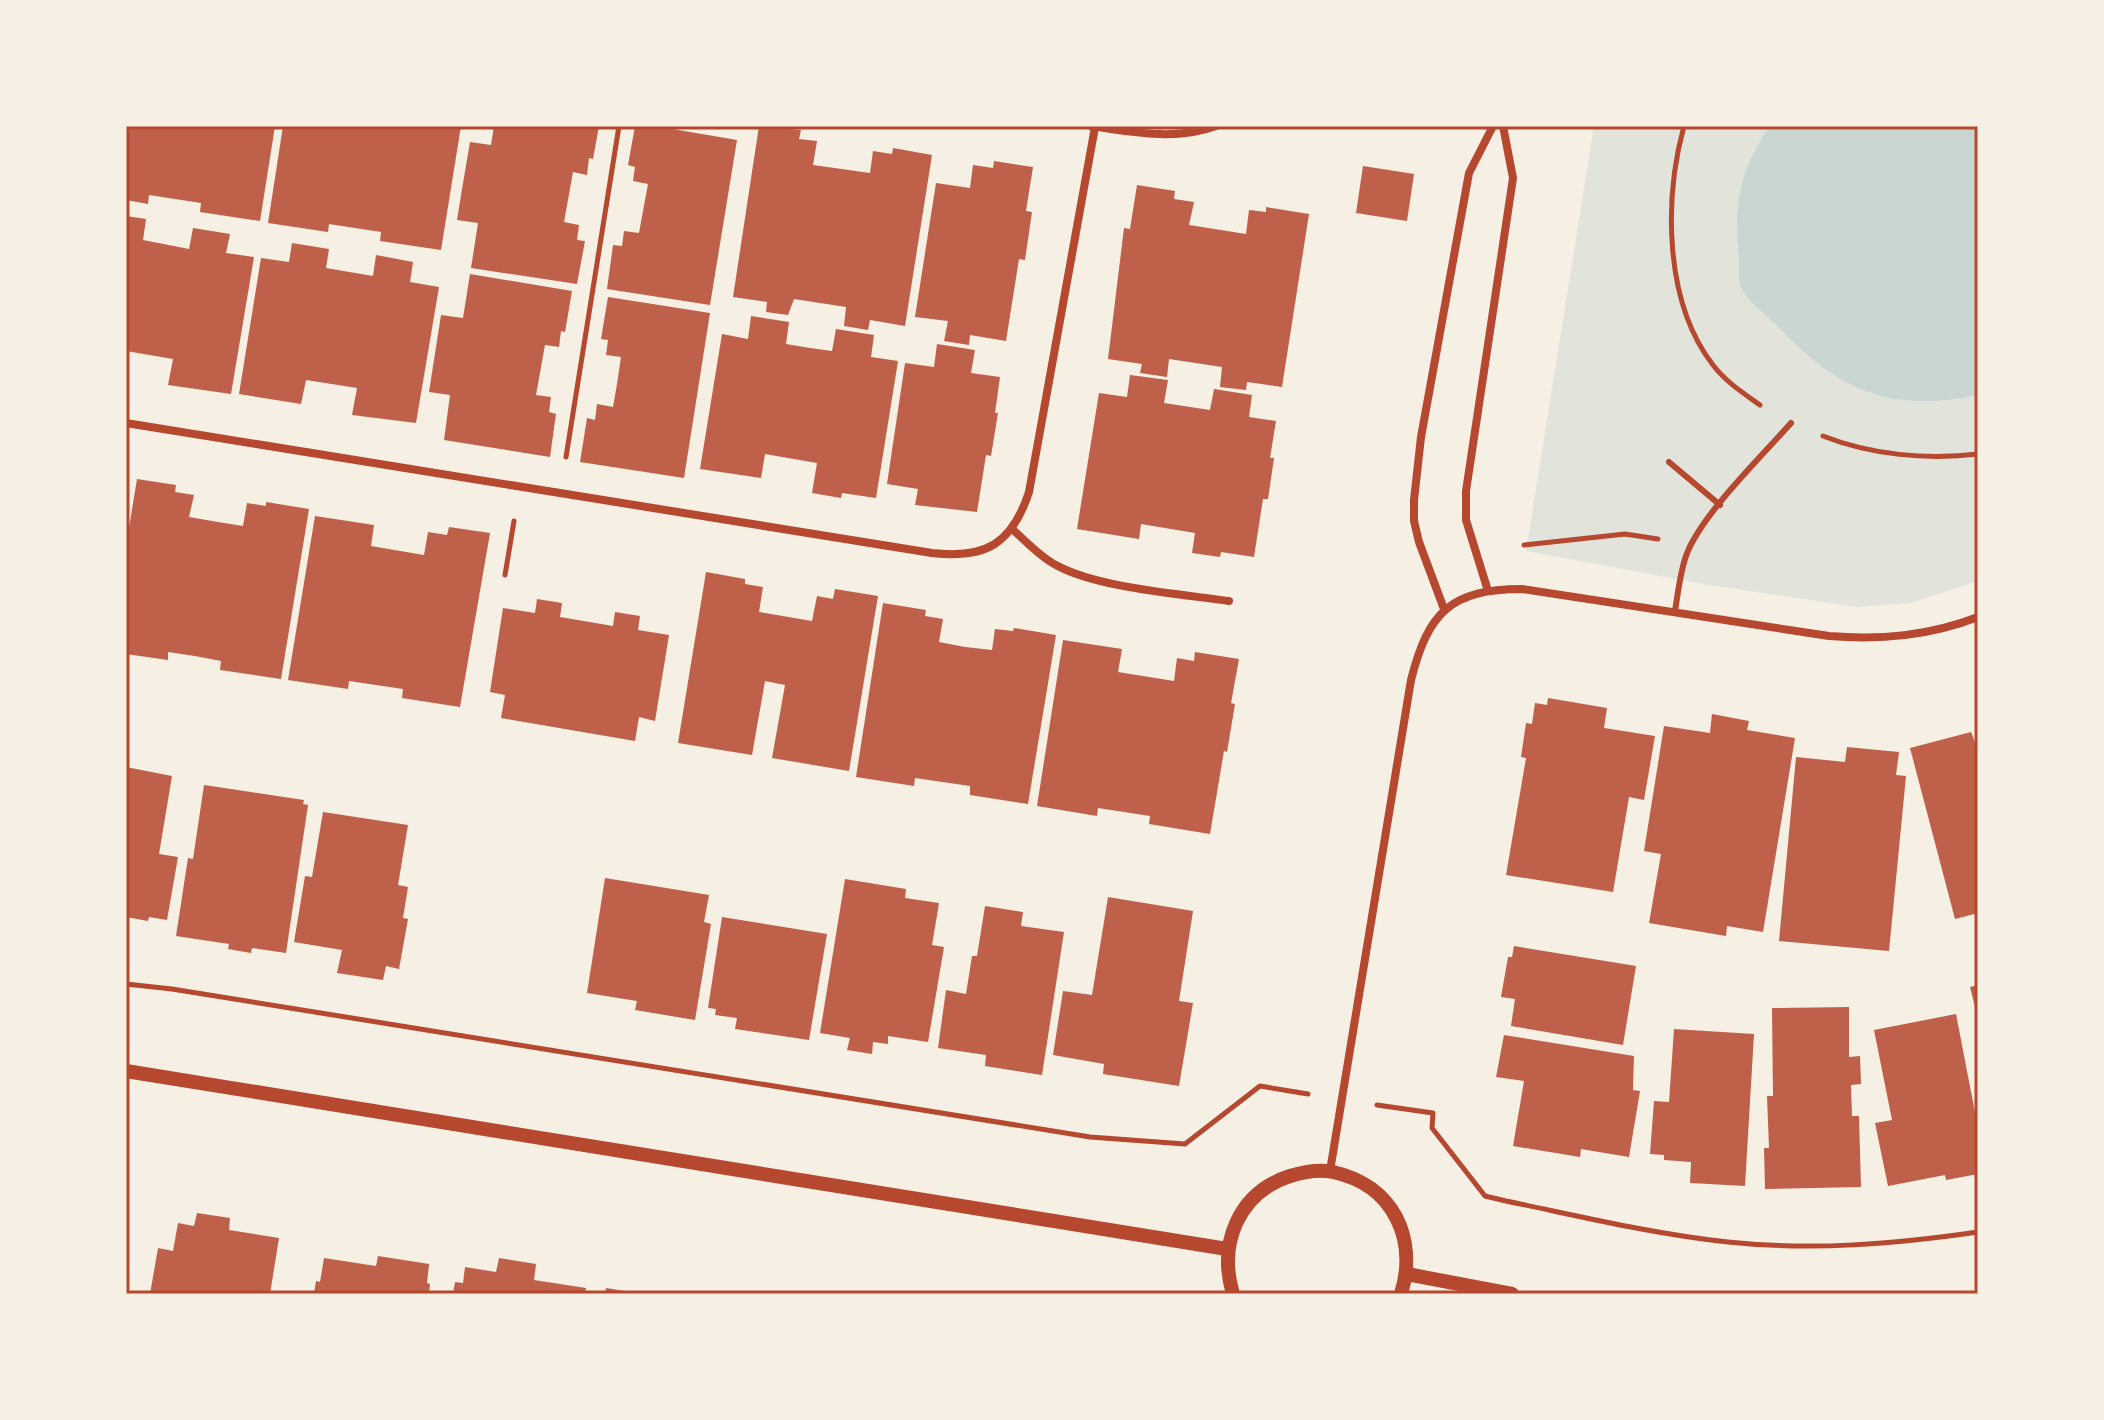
<svg xmlns="http://www.w3.org/2000/svg" width="2104" height="1420" viewBox="0 0 2104 1420" font-family="'IBM Plex Sans',sans-serif">
<rect width="100%" height="100%" fill="#f6efe4"/>
<!-- green -->
<path fill="#e2e4dc" d="M1594 126H1978V581L1911 603 1857 607 1709 585 1526 551Z"/>
<!-- water -->
<path fill="#c9d6d2" d="M1770 126H1978V395C1887 413 1839 391 1776 325 1766 315 1749 302 1742 290 1738 282 1739 268 1739 259 1734 205 1738 172 1770 126Z"/>
<!-- building -->
<g fill="#bf614a">
<path d="M126 126H275L260 221 200 212 201 203 149 195 148 204 126 200Z"/>
<path d="M283 126H461L441 250 380 241 381 232 329 224 328 232 268 223Z"/>
<path d="M494 126H599L593 159 589 158 587 175 573 172 564 222 579 225 577 240 585 241 577 284 471 268 478 223 457 220 463 183 470 142 491 145Z"/>
<path d="M635 126H655L737 140 710 305 607 289 613 245 622 246 624 231 639 233 643 211 648 184 633 181 635 167 628 165Z"/>
<path d="M759 126 801 130 799 139 817 141 813 165 870 173 873 151 892 154 893 148 932 155 905 326 870 320 868 330 844 326 846 307 794 299 788 315 766 312 767 302 733 297Z"/>
<path d="M994 161 1033 167 1026 211 1032 212 1025 260 1019 259 1006 341 970 335 969 345 944 341 948 321 915 317 936 183 970 188 973 165 993 168Z"/>
<path d="M1363 166 1414 174 1407 221 1356 213Z"/>
<path d="M1137 185 1175 191 1174 199 1194 202 1189 225 1246 234 1249 210 1266 212V207L1309 214 1282 387 1247 382 1246 390 1220 387 1222 367 1169 359 1167 377 1140 373 1142 364 1108 359 1124 228 1130 229Z"/>
<path d="M126 216 146 219 143 240 189 249 193 228 230 234 226 253 254 257 231 394 168 385 173 359 126 351Z"/>
<path d="M292 243 329 249 326 268 373 276 376 255 413 262 410 282 439 287 416 423 352 415 357 388 306 380 301 404 239 394 261 258 289 262Z"/>
<path d="M470 274 572 291 565 332 561 331 559 347 545 345 536 395 551 397 549 412 556 414 550 457 444 440 450 395 429 392 441 315 463 318Z"/>
<path d="M608 297 710 313 684 478 580 462 587 418 595 420 597 404 613 407 617 384 621 357 606 355 608 340 601 339Z"/>
<path d="M751 316 789 322 786 344 810 348 832 351 836 329 874 335 871 357 898 361 876 498 842 493 841 498 812 493 817 463 765 454 761 478 700 469 722 334 748 339Z"/>
<path d="M937 344 975 350 971 373 1000 377 995 413H998L991 456 986 455 977 512 915 505 918 489 887 484 905 363 934 367Z"/>
<path d="M1130 375 1168 380 1164 403 1210 410 1214 389 1252 395 1249 417 1276 421 1270 458H1274L1268 499H1263L1254 557 1221 552 1220 557 1192 553 1195 533 1141 524 1139 539 1077 529 1099 393 1127 397Z"/>
<path d="M137 479 176 485 175 492 194 495 189 517 218 522 243 526 247 503 266 506V502L309 509 281 679 220 670 221 661 195 656 168 652V660L126 654V546Z"/>
<path d="M315 516 374 525 371 546 424 555 428 532 447 535 449 527 490 533 460 707 402 698 403 689 349 681 348 689 288 680Z"/>
<path d="M706 572 745 579V584L763 587 759 612 812 621 817 596 833 599 835 589 878 596 849 771 772 758 785 685 765 681 752 755 678 743Z"/>
<path d="M537 599 562 603 560 617 613 626 615 612 640 616 638 630 669 635 655 721 639 717 635 741 501 718 505 695 490 692 503 608 535 613Z"/>
<path d="M883 603 926 610 925 616 943 619 939 642 965 647 992 650 995 629 1013 631 1014 628 1056 635 1028 804 970 795V786L915 778 914 786 856 777Z"/>
<path d="M1063 640 1122 649 1118 672 1174 681 1177 658 1194 661 1195 652 1239 659 1231 703 1235 704 1227 752 1224 751 1210 834 1149 824 1150 816 1098 808 1097 816 1037 806Z"/>
<path d="M1548 698 1607 708 1604 728 1655 736 1644 800 1629 797 1613 892 1506 875 1526 758 1521 757 1526 723 1532 724 1535 703 1547 705Z"/>
<path d="M1712 714 1749 721 1747 730 1795 738 1763 932 1727 926 1726 936 1649 923 1661 854 1644 851 1664 726 1710 733Z"/>
<path d="M1971 732 1978 750V913L1955 919 1910 748Z"/>
<path d="M1847 747 1899 752 1896 775 1906 776 1889 951 1779 941 1796 757 1845 762Z"/>
<path d="M126 767 172 776 159 854 178 857 167 920 149 917 148 921 126 917Z"/>
<path d="M204 785 304 800 303 804 308 805 286 953 252 948 251 953 228 949 229 944 176 936 188 858 193 859Z"/>
<path d="M323 812 408 825 398 885 408 887 403 918 408 919 399 969 386 966 383 980 337 973 342 950 294 942 305 876 312 877Z"/>
<path d="M605 878 709 895 704 922 711 924 695 1020 635 1010 637 1001 587 993Z"/>
<path d="M845 879 906 889 905 898 939 903 932 945 944 947 928 1042 888 1036V1044L873 1042 872 1054 847 1050 850 1038 820 1033Z"/>
<path d="M1108 897 1193 911 1179 1001 1193 1003 1179 1086 1103 1074 1104 1064 1053 1055 1063 991 1092 995Z"/>
<path d="M985 906 1023 912 1021 926 1064 932 1042 1075 985 1066 986 1055 938 1048 946 990 966 994 972 956H977Z"/>
<path d="M722 917 827 934 809 1040 735 1029 737 1018 715 1015 716 1009 708 1008Z"/>
<path d="M1514 946 1636 966 1623 1045 1511 1026 1515 999 1501 997 1508 957H1512Z"/>
<path d="M1978 985V1015H1977L1970 987Z"/>
<path d="M1849 1007V1057L1860 1056 1861 1084 1851 1085 1852 1116H1859L1861 1187 1765 1189 1764 1148H1769L1767 1096H1773L1772 1008Z"/>
<path d="M1956 1014 1978 1128V1174L1946 1180 1945 1175 1888 1186 1875 1123 1892 1120 1874 1030Z"/>
<path d="M1674 1029 1754 1034 1745 1186 1690 1183 1691 1162 1664 1160V1155L1650 1154 1654 1101 1669 1102Z"/>
<path d="M1504 1035 1634 1056 1633 1090 1640 1091 1629 1157 1581 1149 1580 1157 1513 1146 1524 1081 1496 1077Z"/>
<path d="M197 1213 230 1218 229 1230 279 1238 270 1294H150L158 1248 173 1251 178 1223 194 1226Z"/>
<path d="M378 1256 429 1264 427 1283 430 1284 429 1294H314L316 1281 320 1282 324 1258 376 1266Z"/>
<path d="M499 1258 536 1264 534 1280 586 1288 585 1294H453L455 1282 463 1283 465 1267 496 1272Z"/>
<path d="M606 1288 631 1292V1294H605Z"/>
</g>
<g fill="none" stroke-linecap="round" stroke-linejoin="round">
<!-- path -->
<g stroke="#b5482f" stroke-width="5">
<path d="M1684 126C1664 199 1664 302 1713 365 1726 382 1743 393 1760 405"/>
<path d="M1823 436C1871 455 1927 460 1978 454"/>
<path d="M566 457 619 126"/>
<path d="M1524 545 1625 534 1658 539"/>
<path d="M505 575 514 521"/>
<path d="M126 984 172 989 1090 1137 1185 1144 1260 1086 1308 1094"/>
<path d="M1377 1105 1433 1113 1432 1128 1485 1196 1506 1201C1579 1216 1653 1234 1728 1242 1812 1251 1895 1244 1978 1232"/>
</g>
<!-- service -->
<g stroke="#b5482f" stroke-width="6">
<path d="M1669 462 1720 505"/>
<path d="M1675 611C1678 593 1680 573 1686 556 1700 516 1761 457 1791 423"/>
</g>
<!-- minor -->
<g stroke="#b5482f" stroke-width="8">
<path d="M1091 126C1131 132 1176 141 1216 126"/>
<path d="M126 423 932 553C986 559 1012 544 1029 492L1095 127"/>
<path d="M1012 529C1026 541 1040 557 1056 565 1097 588 1181 594 1229 601"/>
<path d="M1488 591 1466 520V491L1513 178 1503 126"/>
<path d="M1444 609 1419 542 1414 521V500L1421 437 1469 173 1493 126"/>
<path d="M1330 1171 1411 680C1428 613 1450 589 1522 589L1829 636C1881 640 1929 636 1978 617"/>
</g>
<!-- tertiary -->
<g stroke="#b5482f" stroke-width="14">
<path d="M126 1071 1227 1249"/>
<path d="M1407 1274 1512 1294"/>
<path d="M1233 1294C1218 1244 1238 1193 1290 1176 1303 1172 1319 1169 1333 1172 1393 1185 1418 1238 1401 1294"/>
</g>
</g>
<!-- border -->
<rect width="2104" height="1420" fill="none" stroke="#f6efe4" stroke-width="256"/>
<rect x="128" y="128" width="1848" height="1164" fill="none" stroke="#b5482f" stroke-width="3"/>
</svg>
